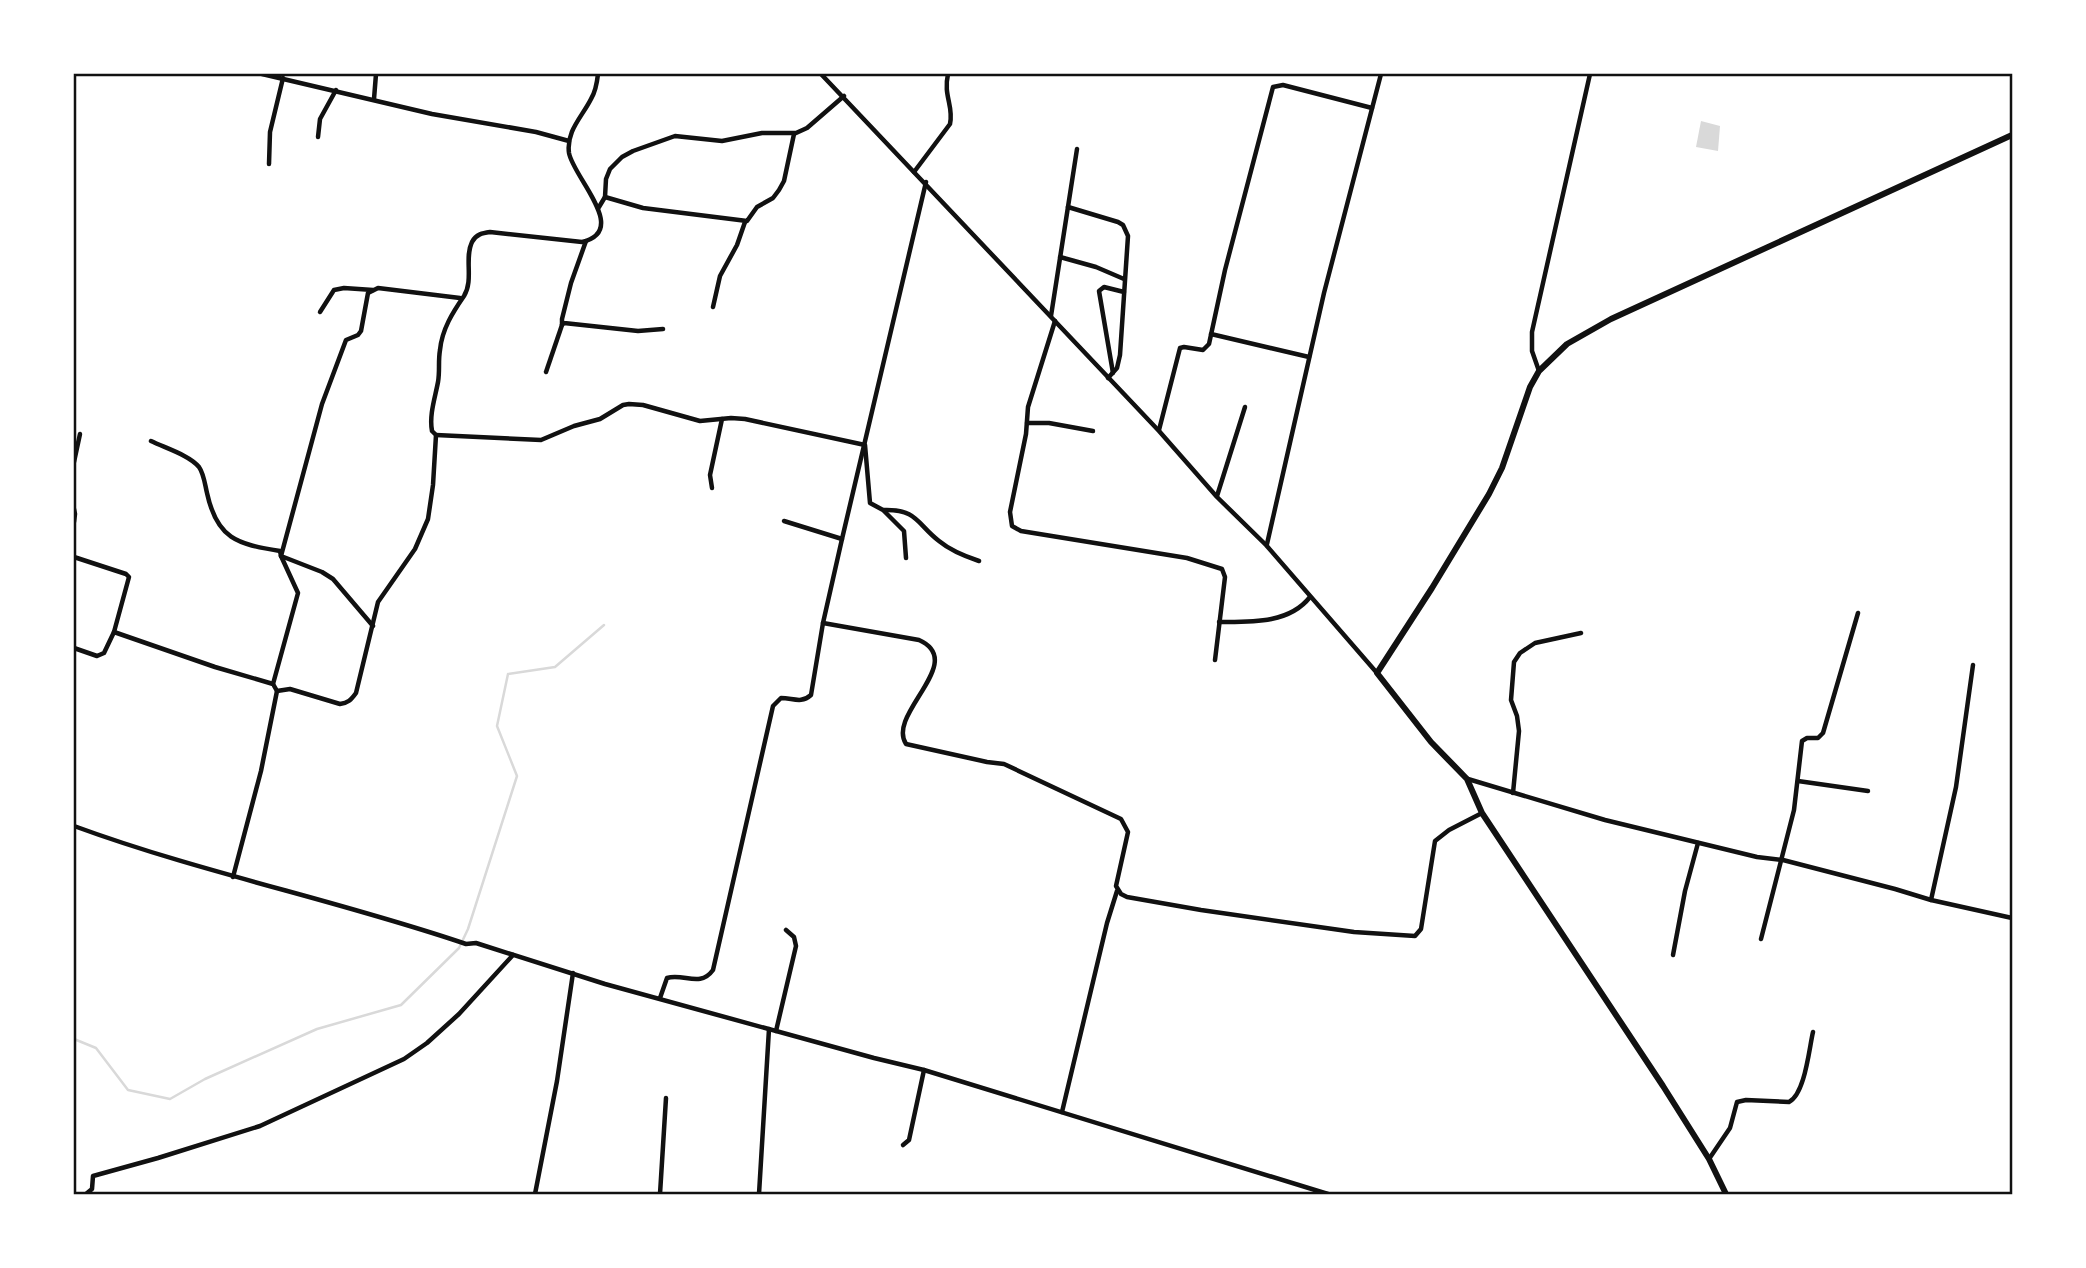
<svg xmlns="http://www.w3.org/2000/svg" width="2086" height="1268" viewBox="0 0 2086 1268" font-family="'Fira Sans',sans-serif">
<rect width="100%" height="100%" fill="#fff"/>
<!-- water -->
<path fill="#d9d9d9" d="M1701 121 1720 126 1718 151 1696 147Z"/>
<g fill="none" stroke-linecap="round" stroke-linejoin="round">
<!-- stream -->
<path stroke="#d9d9d9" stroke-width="2.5" d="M74 1039 96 1048 128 1090 170 1099 205 1079 317 1029 401 1005 459 948 468 929 517 776 497 726 508 674 555 667 604 625"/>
<!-- minor -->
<g stroke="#111" stroke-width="4.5">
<path d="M262 74 432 114 536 132 569 141"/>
<path d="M821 74 1159 431 1217 497 1266 545 1377 673"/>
<path d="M374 99 376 74"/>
<path d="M318 137 320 119 336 90"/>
<path d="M269 164 270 132 283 78"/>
<path d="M914 172 950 124C954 106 943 96 948 74"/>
<path d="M605 197 643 208 747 221 757 207 773 198 779 190 784 181 794 134"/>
<path d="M599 207 605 197 606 179 610 169 622 157 633 151 675 136 722 141 762 133H796L807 128 844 96"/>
<path d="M1068 207 1118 222 1123 225 1128 236 1120 355 1117 368 1108 378"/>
<path d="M586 241 571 283 562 319V325L564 323 638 331 663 329"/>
<path d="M1060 257 1096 267 1124 279"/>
<path d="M713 307 720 276 737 245 745 222"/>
<path d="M320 312 334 290 344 288 373 290"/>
<path d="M1051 316 1077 149"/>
<path d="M1055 321 1028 407 1026 434 1010 512 1012 526 1021 531 1187 558 1222 569 1225 577 1215 660"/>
<path d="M1211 334 1309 357"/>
<path d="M1539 371 1532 351V332L1590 74"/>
<path d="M546 372 562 325"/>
<path d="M1113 373 1099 291 1104 287 1124 292"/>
<path d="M1027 423H1049L1093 431"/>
<path d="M1159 430 1180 348 1184 347 1203 350 1209 344 1225 270 1273 87 1283 85 1372 108"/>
<path d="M436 435 541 440 574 426 600 419 623 405 629 404 643 405 700 421 731 418 745 419 865 445 870 503 883 510 904 531 906 558"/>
<path d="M151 441C165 448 189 455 199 467 204 474 205 485 207 493 217 539 237 544 280 551L281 556 322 572 333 579 373 626"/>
<path d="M74 462 80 434"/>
<path d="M712 488 710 475 722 419"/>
<path d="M1217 496 1245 407"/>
<path d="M74 509 75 514 74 522"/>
<path d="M884 510C917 509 917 524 939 541 951 551 964 556 979 561"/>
<path d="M784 521 842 539"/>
<path d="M1267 544 1324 293 1381 74"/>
<path d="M281 556 322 404 346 340 358 335 361 331 368 293 378 288 460 298"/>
<path d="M74 557 126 574 129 577 114 632 104 653 97 656 74 648"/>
<path d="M1219 622C1250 622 1289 624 1310 597"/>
<path d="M823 623 919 640C968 662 886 714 906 744L987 762 1004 764 1121 819 1128 832 1116 886 1121 894 1127 897 1201 910 1354 932 1415 936 1421 929 1435 841 1449 830 1482 813"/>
<path d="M114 632 215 667 273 684 277 691 290 689 340 704C348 703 351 700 356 693L378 602 415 549 428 519 433 485 436 435 432 431C429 415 435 398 438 382 440 371 438 361 440 350 442 329 453 312 464 296 474 280 464 258 472 242 476 234 483 233 490 232L582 242C630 231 573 177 569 153 566 131 582 117 591 99 596 91 597 83 598 74"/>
<path d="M273 684 298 593 281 556"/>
<path d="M1468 779 1605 820 1757 857 1783 860 1895 889 1931 900 2012 918"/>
<path d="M1798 781 1868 791"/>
<path d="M1513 793 1519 731 1517 716 1511 700 1514 662 1520 653 1535 643 1581 633"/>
<path d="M74 826C202 873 337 900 466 944L476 943 605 984 874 1058 924 1070 1328 1194"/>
<path d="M233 877 261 771 277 691"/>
<path d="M1931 900 1956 787 1973 665"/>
<path d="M1761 939 1794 810 1802 741 1807 738H1818L1823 733 1858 613"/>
<path d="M1673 955 1685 891 1698 843"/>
<path d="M660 998 667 978C684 973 700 988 713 970L773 706 781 698C793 698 801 704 811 695L823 623 842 539 926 182"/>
<path d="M776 1031 796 946 794 937 786 930"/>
<path d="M1062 1112 1107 923 1117 891"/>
<path d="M903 1145 909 1140 924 1070"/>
<path d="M1709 1159 1730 1128 1737 1102 1746 1100 1789 1102C1805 1094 1809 1049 1813 1032"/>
<path d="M86 1194 92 1189 93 1176 158 1158 260 1126 404 1059 427 1043 459 1014 513 955"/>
<path d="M535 1194 557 1081 573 973"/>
<path d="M660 1194 666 1098"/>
<path d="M759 1194 769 1029"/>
</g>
<!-- tertiary -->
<path stroke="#111" stroke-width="6" d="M1726 1194 1709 1159 1663 1086 1482 813 1467 779 1431 742 1377 673 1432 588 1489 494 1502 468 1530 387 1539 371 1567 344 1611 319 2012 135"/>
</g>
<!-- border -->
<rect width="2086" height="1268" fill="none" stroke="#ffffff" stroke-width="150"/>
<rect x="75" y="75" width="1936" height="1118" fill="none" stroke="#111" stroke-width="2.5"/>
</svg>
